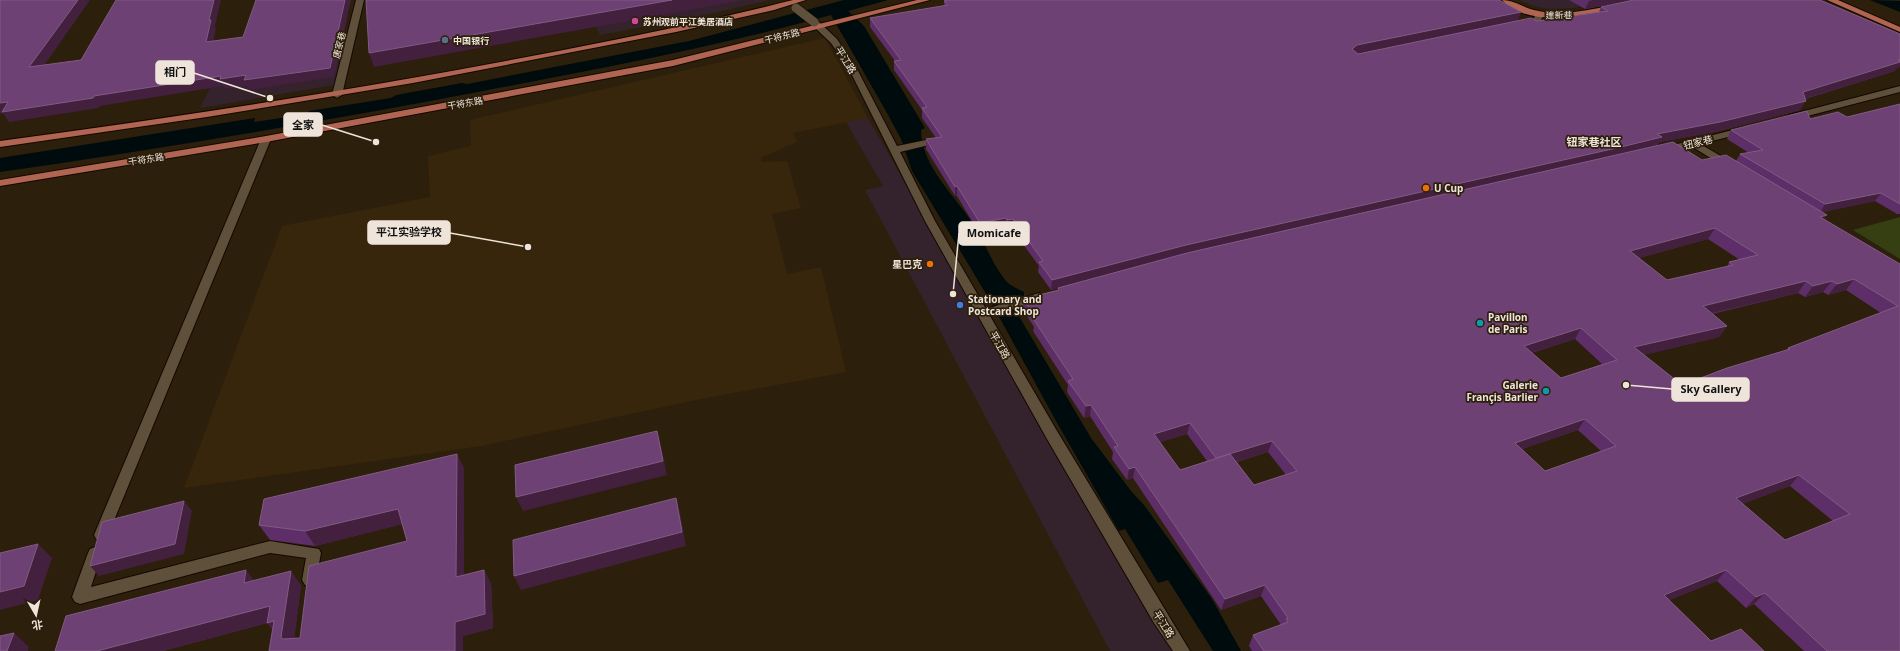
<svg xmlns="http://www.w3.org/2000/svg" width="1900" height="651" viewBox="0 0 1900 651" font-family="'Noto Sans','Noto Sans SC',sans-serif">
<rect width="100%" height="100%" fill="#2c1f0c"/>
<!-- commercial -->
<g fill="#34232c">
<path d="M583 0H769L710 14 600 35Z"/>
<path d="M1519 0H1613L1574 8 1548 9 1534 6Z"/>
<path d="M338 40 339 77 334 85 200 108 227 53Z"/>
<path d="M868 118 1174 651H1110L865 190 883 186 846 122Z"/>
</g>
<!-- built -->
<path fill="#38260c" d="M825 38 868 118 793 133 797 142 761 158V162L787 161 801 208 772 214 787 274 821 267 846 372 696 400 481 446 184 488 282 226 430 197 428 156 471 146 470 120Z"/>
<!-- green -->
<path fill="#353f11" d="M1900 217V259L1853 230Z"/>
<!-- water -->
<g fill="#000b0e">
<path d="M844 0H888L848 11 864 26 925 128 921 130C921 167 957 197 975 227 986 245 994 268 1008 283 1013 287 1018 289 1024 292V296L1010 301 1091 438 1131 491 1144 505 1212 599 1241 651H1213L1168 580 1158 583 1125 529 1119 531 1056 421 991 302 912 171 901 139 887 113 831 15C715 47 597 69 478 92 320 122 160 149 0 172V158L255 118 254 122 308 114 309 111 391 98 396 95 462 83 467 84 689 41Z"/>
<path d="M1870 0 1900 1V12Z"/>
</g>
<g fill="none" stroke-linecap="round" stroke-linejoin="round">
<defs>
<g id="minor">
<path d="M356 0H364L342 95 337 98 332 95Z"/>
<path d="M1537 13 1544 15 1539 23 1521 26 1517 24 1533 19Z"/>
<path d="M811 20H817L837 39 857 69 897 146 926 140 931 143 929 145 900 152 935 221 986 309 1039 293 1045 297 1043 300 990 316 1057 431 1190 651H1173L1154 623 1047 439 925 221 849 69 831 43 811 24Z"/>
<path d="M1900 86V92L1792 120 1787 117 1789 115Z"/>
<path d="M1745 127 1750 130 1748 132 1700 144 1733 163 1734 165 1733 167H1725L1691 146 1664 153 1659 150 1661 148Z"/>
<path d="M266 136 271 139 108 535 106 539 101 541 96 539 94 535 261 139Z"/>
<path d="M270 541 319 549 321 553 315 585 310 587 305 585 302 580 306 558 270 553 80 604 75 602 72 597 88 553 90 549 95 547 100 549 102 553 91 587Z"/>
</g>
<g id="major">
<path d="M793 0H806L774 10 676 32 413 83 207 117 0 147V141C178 117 355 90 532 56 619 39 706 22 793 0Z"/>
<path d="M917 0H930L673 66 266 142 0 186V180L266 136 673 60Z"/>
<path d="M1502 0C1514 0 1522 7 1534 10 1560 17 1588 10 1614 5L1618 7 1614 9C1582 16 1528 28 1502 0Z"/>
<path d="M1827 0H1838L1900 27V32Z"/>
</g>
</defs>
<!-- minor casing -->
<use href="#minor" stroke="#140800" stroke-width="2"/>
<!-- major casing -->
<use href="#major" stroke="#140800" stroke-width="2"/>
<!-- minor -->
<use href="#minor" fill="#5f503c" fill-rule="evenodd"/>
<!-- major -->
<use href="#major" fill="#b06452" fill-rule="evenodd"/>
<defs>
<path id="minor-bridge" d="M796 8 814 22"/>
</defs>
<!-- minor-bridge casing -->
<use href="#minor-bridge" stroke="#140800" stroke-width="10" stroke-linecap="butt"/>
<!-- minor-bridge -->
<use href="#minor-bridge" stroke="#5f503c" stroke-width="9"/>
</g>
<!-- wall -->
<g fill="#5d2e67" fill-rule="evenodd">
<path d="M1569 0H1820L1897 68 1895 71 1805 99 1800 110 1715 132 1659 142 1657 146 1702 160 1736 161 1740 154 1749 153 1727 139 1731 130 1810 119 1847 117 1900 104V214H1897L1875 201 1822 212 1824 219 1900 264V651H1804L1754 604 1746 608 1717 581 1669 600 1711 641 1764 651H1252L1249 646 1253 635 1281 625 1261 596 1221 610 1133 478 1127 480 1112 459 1113 452 1090 416 1084 418 1067 392 1068 385 1033 331 1034 327 1023 310V299L1058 290V288L1051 290 1038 272 1039 266 1012 229 1007 230 1005 228 979 233 957 196H955L926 149V139L936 138 922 118V110L894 70V61H895L870 27V18L944 6V1L1521 12 1517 21H1537L1599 12 1601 7 1629 1 1585 9ZM1498 25 1358 54 1357 53ZM1708 239 1740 260 1729 262 1727 267 1667 280 1639 258ZM1846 290 1881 313 1788 348 1786 350 1682 385 1643 355 1719 337 1727 326 1712 314 1798 293 1805 297 1823 292 1828 295ZM1575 339 1602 364 1561 378 1532 353ZM1578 430 1602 452 1545 471 1522 449ZM1187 434 1207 461 1180 470 1160 442ZM1268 452 1286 475 1254 485 1237 462ZM1790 486 1833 521 1785 540 1742 504Z"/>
<path d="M464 468V575L484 570 491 584 493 628 463 636 269 651 273 630 267 623 163 651H55L254 580 301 585 294 638H300L407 541 402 524 315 546 270 540 259 525Z"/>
</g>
<!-- shaded-wall -->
<g fill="#43203d">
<path d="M78 0H90L36 77 29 67Z"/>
<path d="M214 0H221L215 26 216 29 211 51 206 42 209 20Z"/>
<path d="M345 0H351L334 77 249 90 247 86 225 89 223 86 100 106 99 108 9 122 3 113 0 114V103L8 102 94 96 221 76Z"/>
<path d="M672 0H738L739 1 374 67 369 53Z"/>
<path d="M1593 0H1635L1585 9 1589 1Z"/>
<path d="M1521 12 1517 21 1355 54 1352 49 1357 45Z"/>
<path d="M1900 60V67L1897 68 1895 71 1797 101 1803 92Z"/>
<path d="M1806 101 1800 110 1715 132 1659 142 1657 146 1184 255 1051 290 1052 280 1186 245 1657 134Z"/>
<path d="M957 186V196H955V187Z"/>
<path d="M1881 193 1875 201 1820 213 1825 204Z"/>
<path d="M1827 215 1819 226 1820 217Z"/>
<path d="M1006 218 1005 228 979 233 980 223Z"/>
<path d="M1013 219 1012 229 1007 230V220Z"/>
<path d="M1715 228 1708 239 1624 262 1630 251Z"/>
<path d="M1854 279 1846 290 1828 295 1837 284Z"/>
<path d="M1806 281 1798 293 1695 317 1703 306Z"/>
<path d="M1832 281 1823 292 1805 297 1813 286Z"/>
<path d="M1727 326 1719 337 1627 359 1634 347Z"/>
<path d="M1581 328 1575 339 1518 357 1524 346Z"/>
<path d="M1091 405 1090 416 1084 418 1086 406Z"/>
<path d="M1585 419 1578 430 1508 454 1515 443Z"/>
<path d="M1190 423 1187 434 1152 445 1154 434Z"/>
<path d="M657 431 661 446 667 475 523 511 516 497Z"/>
<path d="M1272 441 1268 452 1213 469 1216 458Z"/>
<path d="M457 454 464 468V591L456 577Z"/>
<path d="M1135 467 1133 478 1127 480 1129 469Z"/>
<path d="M1799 475 1790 486 1727 510 1736 498Z"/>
<path d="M676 498 680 513 686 546 521 590 514 576Z"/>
<path d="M184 501 192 511 184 554 99 576 90 566Z"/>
<path d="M398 509 407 523 315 546 305 531Z"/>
<path d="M38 544 52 558 38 600 0 610V592Z"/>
<path d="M246 570 257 584 244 583Z"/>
<path d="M484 570 491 584 493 628 463 636V651H455V622Z"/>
<path d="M1726 570 1717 581 1655 606 1664 595Z"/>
<path d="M291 571 301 585 293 651 278 637 267 623 163 651H97Z"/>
<path d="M1265 585 1261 596 1221 610 1225 599Z"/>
<path d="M1765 593 1754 604 1746 608 1756 597Z"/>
<path d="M14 633 29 647 28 651H7Z"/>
</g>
<!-- building -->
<g fill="#6d4173" stroke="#815b83" fill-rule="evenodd">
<path d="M0 0H78L29 67 81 60 116 0H214L209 20H211L206 42 243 37 256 0H345L330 68 244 80 246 75 220 79 221 76 94 96 93 98 2 112 8 102 0 103Z"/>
<path d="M366 0H672L369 53Z"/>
<path d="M947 0H1499L1521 12 1357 45 1352 49 1358 54 1531 18 1537 21 1608 11 1601 7 1634 0H1820L1900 34V60H1898L1900 61V62L1803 92 1806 101 1720 122 1657 134 1662 137 1621 147 1186 245 1052 280 1039 262 1043 261 1013 219 1007 220 1006 218 980 223 957 186 955 187 926 139 942 137 922 108 927 107 894 61 901 60 870 18 948 5 944 1Z"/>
<path d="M1900 104V204L1881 193 1825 204 1740 154 1763 150 1731 130 1807 111 1810 119 1838 112 1847 117Z"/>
<path d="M1673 142 1702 160 1726 155 1827 215 1820 217 1900 264V651H1827L1765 593 1756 597 1726 570 1664 595 1711 641 1741 629 1764 651H1264L1253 635 1288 622 1286 619 1288 618 1265 585 1225 599 1135 467 1129 469 1114 447 1118 446 1091 405 1086 406 1068 381 1073 379 1034 320 1037 319 1023 299 1059 290 1058 288 1187 253ZM1715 228 1758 255 1729 262 1733 265 1667 280 1630 251ZM1854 279 1898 306 1788 348 1790 349 1727 368 1682 385 1634 347 1727 326 1703 306 1806 281 1813 286 1832 281 1837 284ZM1581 328 1617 360 1561 378 1524 346ZM1585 419 1616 446 1545 471 1515 443ZM1190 423 1216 458 1272 441 1297 471 1254 485 1230 454 1180 470 1154 434ZM1799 475 1850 514 1785 540 1736 498Z"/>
<path d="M657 431 663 461 516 497 515 465Z"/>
<path d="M457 454 456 577 484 570 485 614 455 622V651H269L274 621 267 623 270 606 97 651H55L66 616 246 570 244 583 291 571 281 637 283 639 300 638 309 566 407 541 398 509 305 531 259 525 264 499Z"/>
<path d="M676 498 682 532 514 576 513 540Z"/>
<path d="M184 501 175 544 90 566 102 522Z"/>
<path d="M38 544 24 586 0 592V553Z"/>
<path d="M14 633 7 651H0V636Z"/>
</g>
<!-- markers -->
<circle fill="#d1479c" stroke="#2c1f0c" stroke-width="1.5" cx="635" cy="21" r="4"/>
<circle fill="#5c6f8a" stroke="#2c1f0c" stroke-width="1.5" cx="445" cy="40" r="4"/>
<g fill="#e8710a" stroke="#2c1f0c" stroke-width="1.5">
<circle cx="1426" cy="188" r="4"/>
<circle cx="930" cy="264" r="4"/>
</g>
<circle fill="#3f7fe0" stroke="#2c1f0c" stroke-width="1.5" cx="960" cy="305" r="4"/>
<g fill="#0f9aa8" stroke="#2c1f0c" stroke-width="1.5">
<circle cx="1480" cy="323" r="4"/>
<circle cx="1546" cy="391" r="4"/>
</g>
<g text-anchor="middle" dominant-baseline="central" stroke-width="3.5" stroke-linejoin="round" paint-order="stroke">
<!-- far-street labels -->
<g font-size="9" fill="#eee4d9" stroke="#2c1f0c">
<text transform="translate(1559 15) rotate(-1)">建新巷</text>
<text transform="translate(782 36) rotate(-14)">干将东路</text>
<text transform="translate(339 45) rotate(-76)">唐家巷</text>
<text transform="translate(465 103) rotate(-10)">干将东路</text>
<text transform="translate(146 159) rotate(-9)">干将东路</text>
</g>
<!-- far-poi labels -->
<g font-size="9" font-weight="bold" fill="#eee4d9" stroke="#2c1f0c" text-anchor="start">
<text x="643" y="21">苏州观前平江美居酒店</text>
<text x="453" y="40">中国银行</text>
</g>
<!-- street labels -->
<g font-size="10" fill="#eee4d9" stroke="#2c1f0c">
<text transform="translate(846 60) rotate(58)">平江路</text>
<text transform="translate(1698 142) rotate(-14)">钮家巷</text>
<text transform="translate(1000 345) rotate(60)">平江路</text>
<text transform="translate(1164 624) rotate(58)">平江路</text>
</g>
<!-- poi labels -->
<g font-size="10" font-weight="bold" fill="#eee4d9" stroke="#2c1f0c" text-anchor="start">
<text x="1434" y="188">U Cup</text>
<text x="922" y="264" text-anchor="end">星巴克</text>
<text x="968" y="299">Stationary and<tspan x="968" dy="12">Postcard Shop</tspan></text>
<text x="1488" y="317">Pavillon<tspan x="1488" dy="12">de Paris</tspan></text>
<text x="1538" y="385" text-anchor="end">Galerie<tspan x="1538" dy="12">Françis Barlier</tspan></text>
</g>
<!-- neighbourhood labels -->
<g font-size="11" font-weight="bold" fill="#eee4d9" stroke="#2c1f0c">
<text x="1594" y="141">钮家巷社区</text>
</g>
</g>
<!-- callouts -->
<path fill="none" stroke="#eee4d9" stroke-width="1.5" d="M270 98L194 73M376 142L322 125M528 247L450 233M953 294L959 233M1626 385L1672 389"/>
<g fill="#eee4d9" stroke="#2c1f0c" stroke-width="1.5">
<circle cx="270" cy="98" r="4"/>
<circle cx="376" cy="142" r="4"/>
<circle cx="528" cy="247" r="4"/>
<circle cx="953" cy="294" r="4"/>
<circle cx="1626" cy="385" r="4"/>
</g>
<g fill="#eee4d9" stroke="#eee4d9" stroke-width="1.5">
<rect x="156" y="61" width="38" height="23" rx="4"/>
<rect x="284" y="113" width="38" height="23" rx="4"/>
<rect x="368" y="221" width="82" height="23" rx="4"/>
<rect x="959" y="222" width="70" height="23" rx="4"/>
<rect x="1672" y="378" width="77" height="23" rx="4"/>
</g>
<g font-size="11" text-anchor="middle" font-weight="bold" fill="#111">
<text x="175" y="76">相门</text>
<text x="303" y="129">全家</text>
<text x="409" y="236">平江实验学校</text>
<text x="994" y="237">Momicafe</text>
<text x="1711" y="393">Sky Gallery</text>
</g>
<!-- north arrow -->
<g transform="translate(36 615) rotate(171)" stroke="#2c1f0c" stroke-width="3" paint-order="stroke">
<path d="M0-3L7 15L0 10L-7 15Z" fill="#eee4d9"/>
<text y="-6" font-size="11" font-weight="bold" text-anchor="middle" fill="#eee4d9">北</text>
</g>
</svg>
